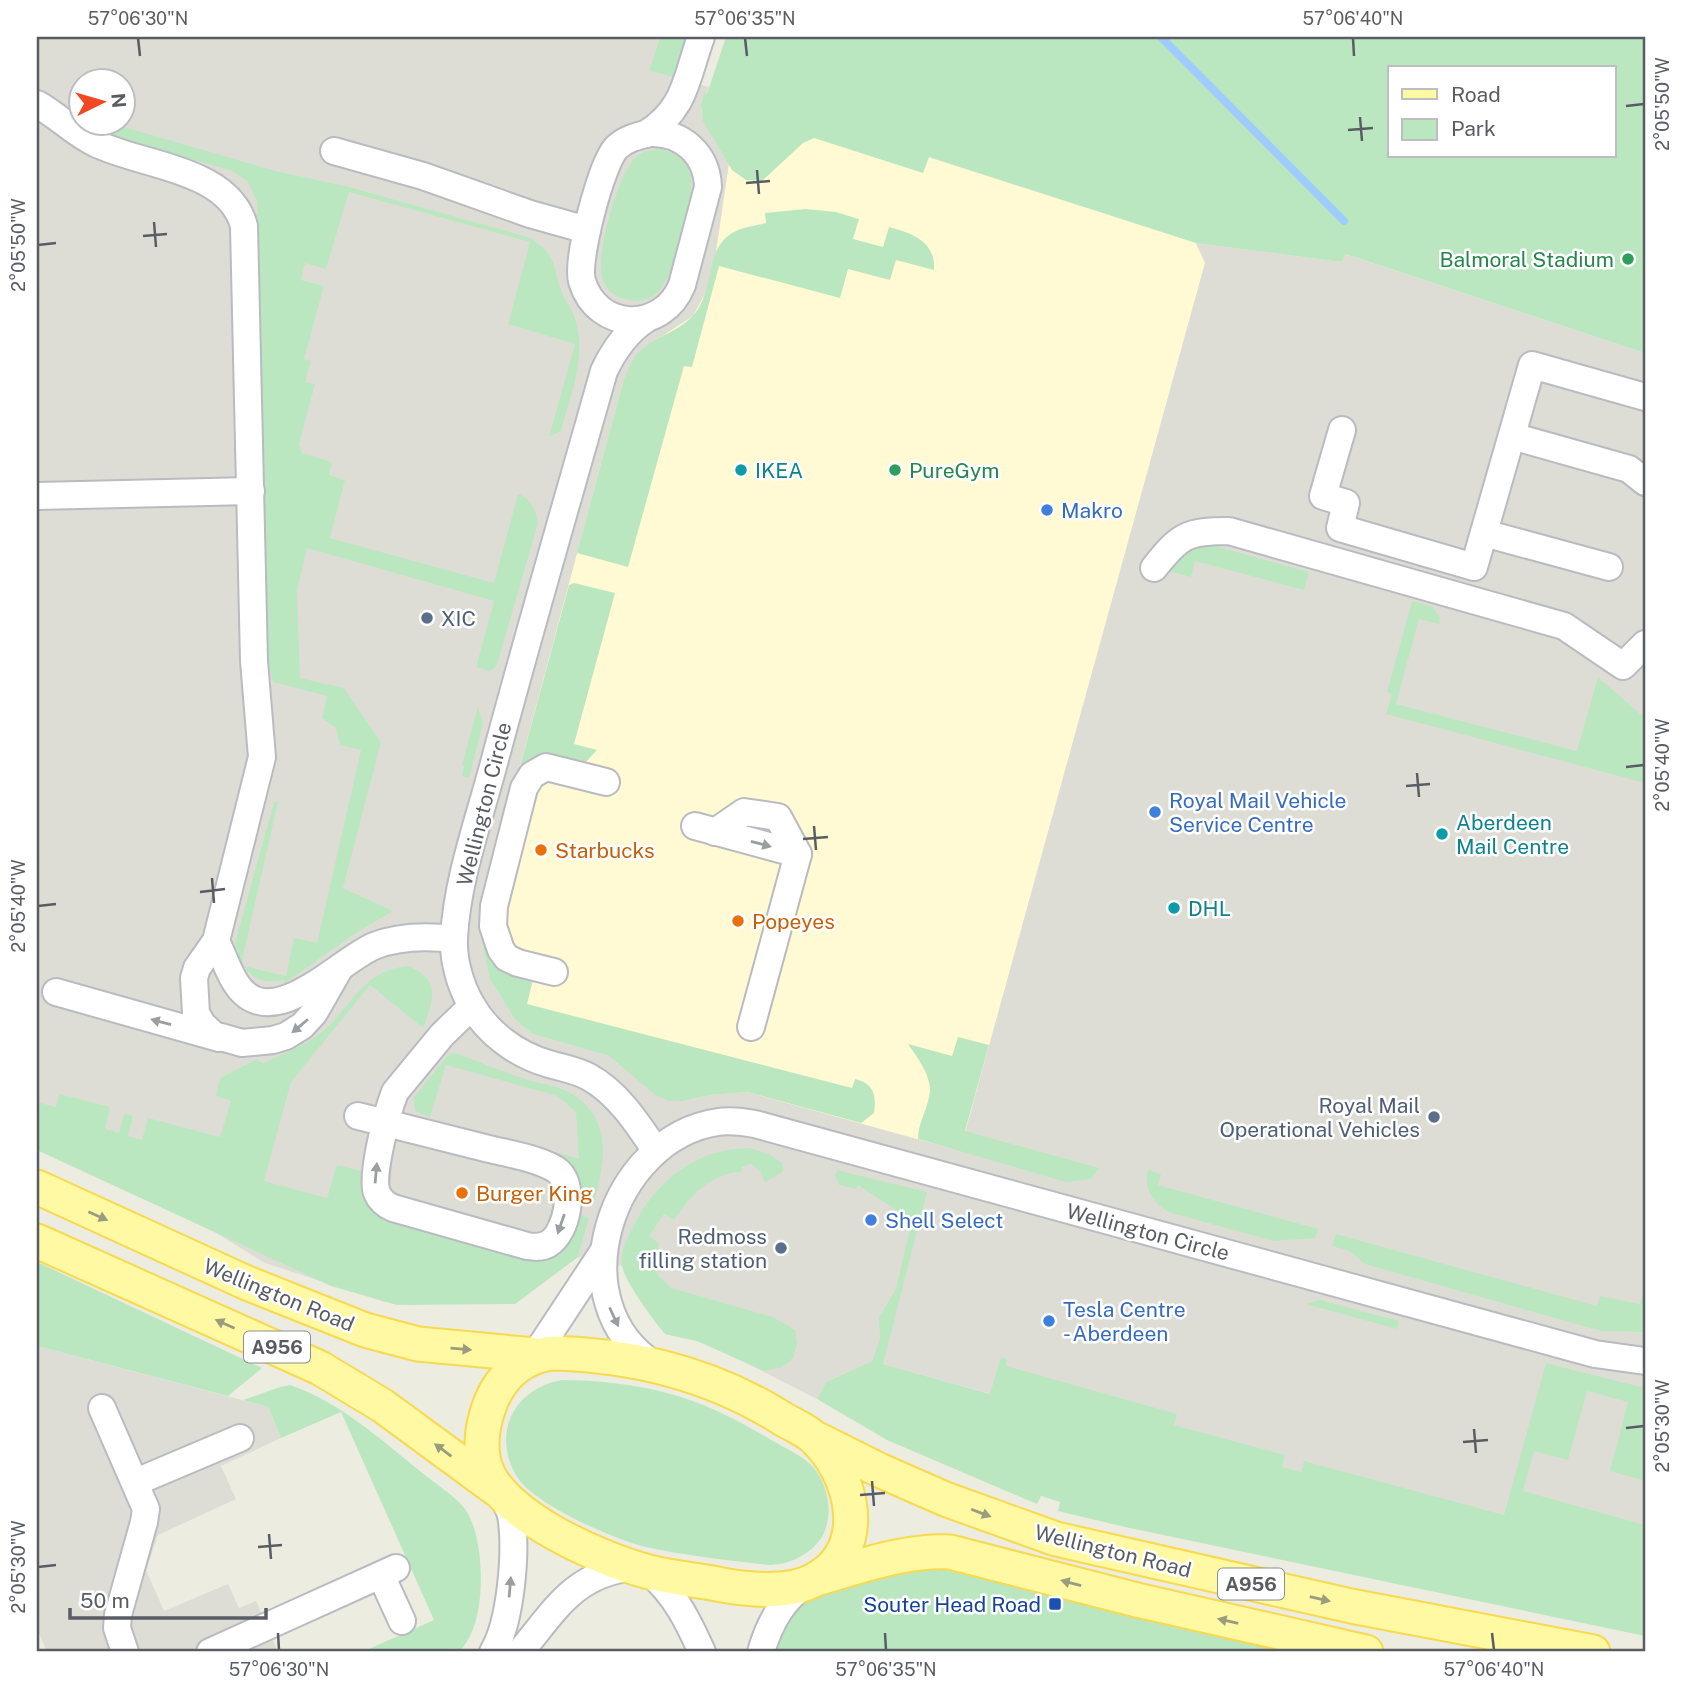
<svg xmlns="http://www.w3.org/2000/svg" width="1682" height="1689" viewBox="0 0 1682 1689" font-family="'Public Sans',sans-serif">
<rect width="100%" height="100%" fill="#edece1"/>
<!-- commercial -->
<path fill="#fff9d4" d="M709 87 1196 243 1205 263 960 1151 747 1092 502 1001 481 911 623 382 715 258 729 163Z"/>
<!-- industrial -->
<g fill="#deddd5" fill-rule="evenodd">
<path d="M37 37H660L649 71 709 87 707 94H704L701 111 708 129 729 163 715 258 707 290 693 316 655 341 623 382 481 911 480 928 490 979 533 1034 609 1056 639 1081 683 1101 710 1095 747 1092 960 1151 1205 263 1196 243 1342 262 1344 254 1645 353V1576L872 1361 826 1382 817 1399 725 1352 697 1341 665 1334 636 1294 622 1266 578 1257 515 1304 385 1302 265 1263 213 1231 37 1150ZM80 80H122V122H80Z"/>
<path d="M37 1346 268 1407 281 1438 221 1466 236 1499 158 1535 146 1570 164 1611 228 1584 239 1608 256 1601 278 1652H47L37 1628Z"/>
</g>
<!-- green -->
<g fill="#bbe7c0" fill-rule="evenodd">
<path d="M660 37H690L676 78 649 71Z"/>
<path d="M726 37H1645V353L1345 254 1342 262 1196 243 929 157 923 173 814 138 803 143 762 181 746 180 732 170 703 121 701 105 704 93 707 94ZM1390 68H1614V156H1390Z"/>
<path d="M89 123H110L276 171 349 187 531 238C556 258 552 259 560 287 563 299 572 308 576 321 586 359 571 394 561 431L549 437 575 344 508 324 530 242 349 192 326 269 305 263 301 280 324 286 304 359 311 361 305 382 315 384 299 444 302 453 332 462 329 475 345 480 330 538 494 583 518 494C531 498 536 511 538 523L497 665 490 671 476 667 494 601 307 548 297 590 300 678 344 688 381 742 343 888 393 911 356 933 285 983 284 980C266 983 254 982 244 966L286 976 294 938 317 943 361 750 340 745 336 728 322 718 327 696 273 682 268 662 257 201 248 182 233 171 103 134 90 126Z"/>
<path d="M661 149C674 153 683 157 689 170 699 194 675 273 658 292 651 300 638 302 629 300 616 298 605 290 602 278 595 255 618 173 636 157 643 151 651 149 661 149Z"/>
<path d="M806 209 836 212 859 219 853 239 883 247 889 227C911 233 936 241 934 270L896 260 890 280 848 269 840 298 719 266 692 367 684 366 628 567 577 553 623 382C627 372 631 361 638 353 654 336 681 332 696 312 712 290 708 258 722 242 733 228 749 227 766 223L765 213Z"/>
<path d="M1212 545 1309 572 1304 590 1195 561 1191 577 1164 570C1180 555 1190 547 1212 545Z"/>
<path d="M574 583 615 593 574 744 597 750 584 764 535 758 525 762 485 912 534 976 527 1004 852 1088 855 1079C873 1083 877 1095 874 1113L861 1123 747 1092 710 1095 683 1101H669L655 1095 609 1056 533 1034 515 1019 490 979 482 942 481 911 569 585Z"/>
<path d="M1412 601 1433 607 1440 618 1439 624 1419 619 1396 704 1577 751 1598 677 1645 718V783L1386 714 1392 694 1387 692Z"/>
<path d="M478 706 483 723 469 778 462 776 464 766 462 765Z"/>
<path d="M274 802H278L241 965 235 953V943Z"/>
<path d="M408 966C441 979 434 1000 423 1028L370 985 291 1082 264 1181 327 1198 337 1165 361 1171 364 1184 414 1221 435 1234 535 1259 575 1216 582 1215 589 1218 578 1257 515 1304 397 1305 331 1286 37 1150V1102L56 1107 59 1094 110 1107 105 1129 119 1133 124 1114 133 1116 128 1136 142 1140 148 1118 220 1137 231 1101 216 1096 220 1078 257 1059 263 1063C282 1054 305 1046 322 1032 352 1007 362 970 408 966Z"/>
<path d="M958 1037 989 1045 965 1131 1099 1168 1091 1179 1066 1182 918 1139C918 1122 929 1107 930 1090 930 1074 917 1057 908 1044L952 1056Z"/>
<path d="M456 1053C480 1062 503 1072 528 1080 543 1084 560 1086 574 1095 614 1122 604 1164 594 1203L585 1204 580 1200 550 1157 551 1151 579 1159 576 1112 557 1096 446 1065 430 1117 415 1111 414 1097 449 1054Z"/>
<path d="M750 1148 769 1154 782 1163 783 1172 765 1182 760 1171 751 1164 742 1167 741 1172C711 1173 690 1196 674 1220L664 1214 649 1236 659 1243 655 1263 658 1275 671 1288 773 1317 795 1330 797 1343 794 1356 788 1363 779 1368 764 1371 697 1341 665 1334C654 1321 625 1282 622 1266 620 1253 626 1240 632 1229 654 1182 696 1148 750 1148Z"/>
<path d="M837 1170 927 1192 883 1364 990 1394 1001 1357 1007 1359 1006 1366 1177 1414 1174 1425 1285 1455 1282 1467 1301 1472 1304 1461 1504 1515 1546 1363 1645 1388V1481L1610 1471 1628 1402 1587 1391 1568 1460 1534 1451 1523 1491 1645 1525V1636L1125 1527 1058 1511 1060 1502 1041 1496 1037 1504 887 1440 817 1399 826 1382 872 1361 880 1339 879 1317 896 1289 912 1220 858 1185 856 1189 839 1185 835 1176Z"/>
<path d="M1148 1170 1161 1174 1158 1185 1318 1229 1315 1238 1273 1241 1168 1212C1153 1202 1143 1188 1148 1170Z"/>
<path d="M1336 1234 1597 1306 1600 1296 1640 1304 1645 1286V1332L1603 1331 1590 1328 1365 1264 1349 1251 1332 1246Z"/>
<path d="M37 1262 262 1368 228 1396 37 1346Z"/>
<path d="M1320 1300 1399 1321 1397 1329 1306 1304Z"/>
<path d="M562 1380C597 1380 633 1384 667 1393 706 1403 739 1421 773 1441 787 1449 803 1456 813 1467 829 1486 834 1515 822 1537 810 1555 789 1565 768 1565 727 1560 686 1556 646 1547 613 1539 541 1507 520 1481 508 1465 503 1444 508 1425 515 1400 537 1384 562 1380Z"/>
<path d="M290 1385C340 1402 380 1439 420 1471 435 1484 453 1494 465 1509 484 1535 485 1601 473 1629 470 1638 465 1645 459 1652H362L434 1620 341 1412 281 1438 268 1407 243 1400 280 1387Z"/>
<path d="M916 1553 1366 1652H766L780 1608Z"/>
</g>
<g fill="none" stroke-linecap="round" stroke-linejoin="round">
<!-- stream -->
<path stroke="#9fccff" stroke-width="8" d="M1161 37 1344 221"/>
<defs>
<g id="minor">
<path d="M37 104C57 115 74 133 95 143 141 166 229 168 244 226L254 661 262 757 216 941 197 968 194 978 196 1013 202 1024 214 1035 242 1043 273 1040 286 1036 302 1026 314 1013 338 971"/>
<path d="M650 133C682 132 707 154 708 187L682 285C663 333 597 332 582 281 576 260 601 165 616 148 625 139 637 136 650 133Z"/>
<path d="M646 134C686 109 686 78 701 37"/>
<path d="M334 151 423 176 530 214 587 230"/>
<path d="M646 319C626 332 614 350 604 371 567 502 529 632 494 763 479 820 457 879 454 938 453 960 460 985 471 1004 487 1033 517 1055 549 1064 563 1068 576 1070 589 1077 618 1093 638 1124 656 1151"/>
<path d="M1342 430 1323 496 1346 503 1340 528 1474 567 1532 365 1645 397"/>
<path d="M1512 436 1629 469 1645 482"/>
<path d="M37 496 251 491"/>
<path d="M1484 533 1609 567"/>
<path d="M1154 568C1180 535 1187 531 1229 531L1564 626 1623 666 1645 644"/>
<path d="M695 826 798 854 751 1027"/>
<path d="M715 832 744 812 778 817 798 854"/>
<path d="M216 941C222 953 227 968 234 980 268 1040 338 961 374 946 399 936 428 936 454 939"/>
<path d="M554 972 518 963 507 958 501 950 493 926 494 906 524 788 532 775 546 767 606 782"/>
<path d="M56 992 219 1038"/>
<path d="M358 1116C402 1127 445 1138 489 1149 510 1154 536 1158 555 1169 577 1182 568 1233 548 1244 541 1248 534 1247 527 1246L393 1208C386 1205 380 1200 377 1193 370 1176 388 1110 395 1092L442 1035 472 1006"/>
<path d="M535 1355 603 1252"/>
<path d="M655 1365C557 1303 610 1138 718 1122 730 1120 742 1122 755 1124L1595 1354 1645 1361"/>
<path d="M102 1408 146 1509 144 1522 118 1615 117 1628 125 1652"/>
<path d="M136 1482 240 1438"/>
<path d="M650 1573C675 1594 689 1623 702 1652"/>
<path d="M381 1575 402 1621"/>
<path d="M210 1652 396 1568"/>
<path d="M493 1652C511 1622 517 1550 511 1515 509 1508 505 1501 502 1495"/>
<path d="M520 1652C555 1611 572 1575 632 1567"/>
<path d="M761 1652C769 1624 782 1599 807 1583"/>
</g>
<g id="major">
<path d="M37 1187 247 1283 365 1330 418 1344 535 1355"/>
<path d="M37 1241 320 1368 383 1406 496 1489"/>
<path d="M552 1353C635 1355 712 1374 783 1419 793 1425 806 1430 814 1438 853 1474 871 1548 816 1579 790 1594 751 1590 722 1585 698 1580 673 1578 649 1572 602 1560 500 1516 485 1466 479 1446 483 1423 490 1404 501 1376 522 1357 552 1353Z"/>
<path d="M819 1440 879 1470 945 1499 1056 1539 1351 1606 1593 1652"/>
<path d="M819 1578C862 1566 905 1550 950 1552L1137 1600 1366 1652"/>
</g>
</defs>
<!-- minor casing -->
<use href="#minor" stroke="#b9bbc1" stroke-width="30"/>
<!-- major casing -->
<use href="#major" stroke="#f8d94f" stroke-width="37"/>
<!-- minor -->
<use href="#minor" stroke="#fff" stroke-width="26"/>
<!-- major -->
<use href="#major" stroke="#fff9a4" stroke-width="33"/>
</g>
<!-- one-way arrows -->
<defs><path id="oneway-solid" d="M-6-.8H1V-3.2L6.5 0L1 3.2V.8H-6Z" transform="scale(1.75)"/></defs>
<g fill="#9b9ea1">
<use href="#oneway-solid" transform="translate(761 844) rotate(15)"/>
<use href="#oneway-solid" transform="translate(161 1022) rotate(-165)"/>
<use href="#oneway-solid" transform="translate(300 1026) rotate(140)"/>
<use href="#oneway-solid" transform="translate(376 1173) rotate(-85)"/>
<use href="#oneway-solid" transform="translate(561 1224) rotate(109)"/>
<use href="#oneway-solid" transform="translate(614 1317) rotate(65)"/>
<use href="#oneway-solid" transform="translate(510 1587) rotate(-85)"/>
</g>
<g fill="#9b9b7d">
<use href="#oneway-solid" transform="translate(98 1216) rotate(24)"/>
<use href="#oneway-solid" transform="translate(225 1324) rotate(-156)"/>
<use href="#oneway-solid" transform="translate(461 1349) rotate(5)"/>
<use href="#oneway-solid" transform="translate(443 1450) rotate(-143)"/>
<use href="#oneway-solid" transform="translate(981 1513) rotate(21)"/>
<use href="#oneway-solid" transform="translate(1071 1583) rotate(-165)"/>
<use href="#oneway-solid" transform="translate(1320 1599) rotate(13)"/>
<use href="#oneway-solid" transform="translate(1228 1621) rotate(-167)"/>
</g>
<!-- ticks -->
<path fill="none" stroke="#595d63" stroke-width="2.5" d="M138 38 140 56M745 38 747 56M1353 38 1354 56M1626 106 1644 104M1360 117 1362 141M1348 130 1373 128M757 170 759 194M746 183 770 181M154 222 156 247M143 236 167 234M38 245 56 243M1626 767 1644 765M1417 773 1419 797M1406 786 1430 784M814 826 816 850M803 839 828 837M212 878 214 903M200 892 225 889M38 906 56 904M1626 1428 1644 1426M1474 1429 1476 1453M1463 1442 1488 1440M872 1481 874 1506M860 1495 885 1493M269 1534 271 1559M258 1547 282 1545M38 1567 56 1565M278 1633 279 1650M885 1633 886 1650M1492 1633 1494 1650"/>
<!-- markers -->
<g fill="#2e9e5b" stroke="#fff" stroke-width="2.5">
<circle cx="1628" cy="259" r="7"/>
<circle cx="895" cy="470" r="7"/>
</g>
<g fill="#0f9aa8" stroke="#fff" stroke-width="2.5">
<circle cx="741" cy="470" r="7"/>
<circle cx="1442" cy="834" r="7"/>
<circle cx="1174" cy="908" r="7"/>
</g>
<g fill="#3f7fe0" stroke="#fff" stroke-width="2.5">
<circle cx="1047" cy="510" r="7"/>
<circle cx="1155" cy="812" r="7"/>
<circle cx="871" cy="1220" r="7"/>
<circle cx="1049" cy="1321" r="7"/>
</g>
<g fill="#5c6f8a" stroke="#fff" stroke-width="2.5">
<circle cx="427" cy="618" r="7"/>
<circle cx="1434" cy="1117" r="7"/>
<circle cx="781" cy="1248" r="7"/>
</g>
<g fill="#e8710a" stroke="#fff" stroke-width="2.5">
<circle cx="541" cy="850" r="7"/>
<circle cx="738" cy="921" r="7"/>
<circle cx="462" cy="1193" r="7"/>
</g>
<rect fill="#1a4fb4" stroke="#fff" stroke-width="2.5" x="1048" y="1597" width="14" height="14" rx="3.5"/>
<g text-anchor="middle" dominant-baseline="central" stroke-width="5" stroke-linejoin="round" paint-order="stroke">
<!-- shield labels -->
<g fill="#fff" stroke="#8b8e92" stroke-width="2">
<rect x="244" y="1331.5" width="66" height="31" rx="5"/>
<rect x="1218" y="1568.5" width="66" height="31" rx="5"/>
</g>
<g font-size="19" font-weight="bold" fill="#595d63">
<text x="277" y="1347">A956</text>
<text x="1251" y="1584">A956</text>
</g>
<!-- leisure labels -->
<g font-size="21" fill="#27864d" stroke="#fff" text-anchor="end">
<text x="1614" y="259">Balmoral Stadium</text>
<text x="909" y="470" text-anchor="start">PureGym</text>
</g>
<!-- culture labels -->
<g font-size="21" fill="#0d838f" stroke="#fff" text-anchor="start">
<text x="755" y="470">IKEA</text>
<text x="1456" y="822">Aberdeen<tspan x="1456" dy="24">Mail Centre</tspan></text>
<text x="1188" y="908">DHL</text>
</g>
<!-- shop labels -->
<g font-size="21" fill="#366cbe" stroke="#fff" text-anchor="start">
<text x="1061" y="510">Makro</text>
<text x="1169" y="800">Royal Mail Vehicle<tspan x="1169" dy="24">Service Centre</tspan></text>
<text x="885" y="1220">Shell Select</text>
<text x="1063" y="1309">Tesla Centre<tspan x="1063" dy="24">- Aberdeen</tspan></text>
</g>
<!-- service labels -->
<g font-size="21" fill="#4e5e75" stroke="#fff" text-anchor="end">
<text x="441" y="618" text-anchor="start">XIC</text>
<text x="1420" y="1105">Royal Mail<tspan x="1420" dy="24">Operational Vehicles</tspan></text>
<text x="767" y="1236">Redmoss<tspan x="767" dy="24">filling station</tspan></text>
</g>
<!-- street labels -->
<g font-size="21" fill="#595d63" stroke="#fff">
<text transform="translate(484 804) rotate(-76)">Wellington Circle</text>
<text transform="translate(1148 1232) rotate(15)">Wellington Circle</text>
<text transform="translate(279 1295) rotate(22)">Wellington Road</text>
<text transform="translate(1113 1551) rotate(14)">Wellington Road</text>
</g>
<!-- food labels -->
<g font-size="21" fill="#c56008" stroke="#fff" text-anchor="start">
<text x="555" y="850">Starbucks</text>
<text x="752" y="921">Popeyes</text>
<text x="476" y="1193">Burger King</text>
</g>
<!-- transit labels -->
<g font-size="21" fill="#164399" stroke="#fff" text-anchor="end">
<text x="1041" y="1604">Souter Head Road</text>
</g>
</g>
<!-- border -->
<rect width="1682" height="1689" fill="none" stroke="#ffffff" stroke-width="77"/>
<!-- legend -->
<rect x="1388" y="66" width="228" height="91" fill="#ffffff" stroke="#bdbec1" stroke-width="2"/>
<rect x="1402" y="89" width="35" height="10" fill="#fff9a4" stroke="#bdbec1" stroke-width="2"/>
<text x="1451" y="102" font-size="21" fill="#595d63">Road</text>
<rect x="1402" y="119" width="35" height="21" fill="#bbe7c0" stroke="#bdbec1" stroke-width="2"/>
<text x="1451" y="136" font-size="21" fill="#595d63">Park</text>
<!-- north arrow -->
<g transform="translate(102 102) rotate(85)"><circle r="33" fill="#ffffff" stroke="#bdbec1" stroke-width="2"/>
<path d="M0-5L12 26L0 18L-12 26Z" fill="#f14723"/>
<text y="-10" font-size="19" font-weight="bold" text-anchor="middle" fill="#595d63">N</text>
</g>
<!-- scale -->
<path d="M70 1608v10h196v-10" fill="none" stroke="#595d63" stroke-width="3.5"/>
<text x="80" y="1608" font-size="21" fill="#595d63" stroke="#ffffff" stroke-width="5" paint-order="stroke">50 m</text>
<rect x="38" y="38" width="1606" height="1612" fill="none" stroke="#595d63" stroke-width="2.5"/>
<g font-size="18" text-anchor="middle" fill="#595d63">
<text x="138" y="25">57°06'30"N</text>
<text x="745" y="25">57°06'35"N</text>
<text x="1353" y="25">57°06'40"N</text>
<text transform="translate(1663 104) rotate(-90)" y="6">2°05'50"W</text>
<text transform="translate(19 245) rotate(-90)" y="6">2°05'50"W</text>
<text transform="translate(1663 765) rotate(-90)" y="6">2°05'40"W</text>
<text transform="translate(19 906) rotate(-90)" y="6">2°05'40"W</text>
<text transform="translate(1663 1426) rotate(-90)" y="6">2°05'30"W</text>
<text transform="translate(19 1567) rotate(-90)" y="6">2°05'30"W</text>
<text x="279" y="1676">57°06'30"N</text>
<text x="886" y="1676">57°06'35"N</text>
<text x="1494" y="1676">57°06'40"N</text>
</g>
</svg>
